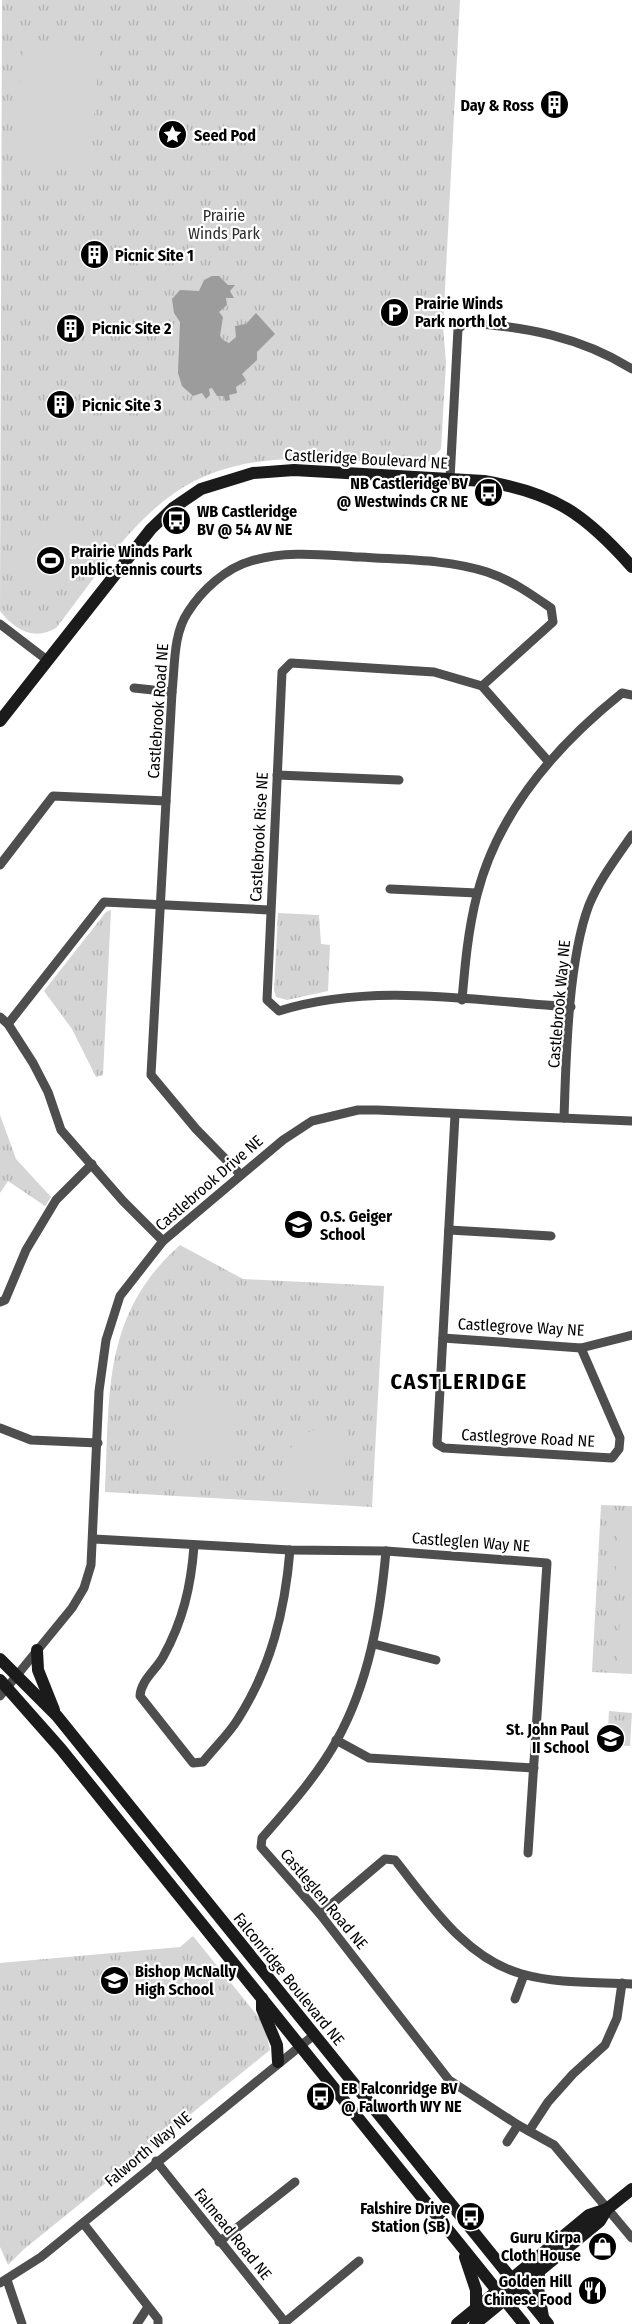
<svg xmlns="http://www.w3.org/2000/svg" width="632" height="2324" viewBox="0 0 632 2324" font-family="'Fira Sans Condensed',sans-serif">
<defs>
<pattern id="park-tufts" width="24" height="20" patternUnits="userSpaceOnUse" patternTransform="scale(1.5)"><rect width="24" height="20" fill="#d5d5d5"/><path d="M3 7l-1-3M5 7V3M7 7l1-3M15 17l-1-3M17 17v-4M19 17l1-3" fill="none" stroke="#b5b5b5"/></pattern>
</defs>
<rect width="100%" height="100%" fill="#fff"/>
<!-- park -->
<g fill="url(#park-tufts)">
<path d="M2 0H460L443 327 446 363 441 449 424 466C342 461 248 443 176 492 127 525 92 583 56 628 34 641 15 630 0 611Z"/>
<path d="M111 910 103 1075 96 1077 72 1029 44 991 106 912Z"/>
<path d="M278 913 319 915 321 944 330 945 328 991 287 1000 276 997 274 991Z"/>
<path d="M0 1115 16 1159 51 1197 45 1206 8 1181 0 1193Z"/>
<path d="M180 1245 243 1279 384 1286 372 1507 105 1492C110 1396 101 1315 180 1245Z"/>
<path d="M601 1505 632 1506V1674L592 1672Z"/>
<path d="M609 1711 632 1713 630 1746 607 1745Z"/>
<path d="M193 1936 264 2024 270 2050 23 2250 8 2265 0 2247V1963L180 1947Z"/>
</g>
<!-- pitch -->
<g fill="#d5d5d5">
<path d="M23 46 100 48 89 169 15 168Z"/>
<path d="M50 518 89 547 49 601 10 572Z"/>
<path d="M210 1397 237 1398 233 1452 226 1459 171 1456C174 1421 177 1411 210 1397Z"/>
<path d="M321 1427 348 1428 344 1482 337 1489 282 1485 284 1459 299 1436Z"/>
<path d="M625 1523 632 1524V1585L615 1584 618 1530Z"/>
<path d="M620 1609 632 1610V1668L618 1667Z"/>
</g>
<!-- water -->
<path fill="#9c9c9c" d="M212 276H219L228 285H235L230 291 234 298H226L227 305 219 312 223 317 220 336 223 340 229 343 236 337 235 326 246 324 256 313 275 334 257 352V360L242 374 246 380 236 387 237 393 229 395 230 400 225 401 224 396H217L212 388 209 389 210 395 206 399 202 393 193 396 182 386 178 373 180 322 174 313 172 299 180 290 199 291 204 280Z"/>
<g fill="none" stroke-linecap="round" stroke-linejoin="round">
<!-- street -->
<g stroke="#4e4e4e" stroke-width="9">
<path d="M450 479 458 329 465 323C524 326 581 337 632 369"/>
<path d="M0 624 47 660"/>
<path d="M134 688 172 692"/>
<path d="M548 761 482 686 434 672 291 663 282 672 267 1000 279 1011C373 982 475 1001 571 1007"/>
<path d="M277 775 399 780"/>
<path d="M0 865 53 796 166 801"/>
<path d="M390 889 477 893"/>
<path d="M462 1000C465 965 468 930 477 895 498 811 557 745 622 693L632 695"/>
<path d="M0 1017 8 1024 33 1063 48 1092 61 1130 123 1201 163 1241"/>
<path d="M8 1024 104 902 269 910"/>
<path d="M455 1115 437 1444 444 1448 612 1458 619 1449 620 1438 581 1348"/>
<path d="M564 1118C566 1058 568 960 589 905 599 880 617 857 632 835"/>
<path d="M241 1175 196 1129 151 1075 172 692C175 666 173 634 188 612 202 590 226 568 251 561 286 550 324 555 360 557 403 560 446 559 487 572 511 580 531 594 551 608L553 622 482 686"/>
<path d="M449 1230 551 1236"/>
<path d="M0 1302 5 1300 26 1250 56 1200 92 1164"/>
<path d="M443 1338 581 1348 632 1335"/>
<path d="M0 1428 31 1440 98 1443"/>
<path d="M94 1539 290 1550 386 1551 547 1563 528 1853"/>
<path d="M194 1546C191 1586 183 1621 163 1657 156 1670 141 1680 140 1696L193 1763 203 1762C214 1748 229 1734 238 1719 271 1667 285 1611 290 1550"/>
<path d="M386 1551C380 1617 369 1682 337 1740 317 1776 289 1807 262 1838L261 1847 320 1914 449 2080 518 2125 554 2145 632 2238"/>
<path d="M374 1644 436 1660"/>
<path d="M0 1696 72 1608 84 1588 91 1565 99 1391 106 1340 120 1296 163 1241 283 1140 312 1121 358 1110H377L632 1121"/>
<path d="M336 1740 369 1758 534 1768"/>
<path d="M320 1914 385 1859 395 1860C430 1904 466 1959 522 1974 558 1984 596 1982 632 1984"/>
<path d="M515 1999 524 1975"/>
<path d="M529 2131 548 2102 573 2074 605 2045 617 2018 622 1983"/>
<path d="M507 2142 518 2125"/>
<path d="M156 2161 285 2322"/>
<path d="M83 2223 158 2319V2324"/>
<path d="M219 2242 295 2182"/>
<path d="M7 2280 22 2324"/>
<path d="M0 2283 41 2257 314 2035"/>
<path d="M137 2324 148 2307"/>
<path d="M283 2324 359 2261"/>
</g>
<!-- secondary -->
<g stroke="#1b1b1b" stroke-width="12">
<path d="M0 721 151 529 173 508 201 489 253 473 294 470 484 481C555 493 585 514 632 567"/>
<path d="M37 1650 38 1670 54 1710"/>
<path d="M0 1659 57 1716 548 2324"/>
<path d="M0 1680 61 1749 524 2324"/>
<path d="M262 1998V2009L277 2045 278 2062"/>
<path d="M465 2257 476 2290V2308"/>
<path d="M539 2272 538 2288 543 2317"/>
<path d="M457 2324 589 2215 607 2209 632 2189"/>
<path d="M475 2324 600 2221 607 2209"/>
</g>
</g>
<!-- icons -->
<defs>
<symbol id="building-disc" viewBox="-11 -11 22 22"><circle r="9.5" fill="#000" stroke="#fff"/><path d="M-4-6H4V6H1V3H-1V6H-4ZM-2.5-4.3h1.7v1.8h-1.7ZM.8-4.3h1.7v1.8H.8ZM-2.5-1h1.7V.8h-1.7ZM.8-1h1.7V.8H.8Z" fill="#fff"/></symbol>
<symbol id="sight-disc" viewBox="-11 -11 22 22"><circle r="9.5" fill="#000" stroke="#fff"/><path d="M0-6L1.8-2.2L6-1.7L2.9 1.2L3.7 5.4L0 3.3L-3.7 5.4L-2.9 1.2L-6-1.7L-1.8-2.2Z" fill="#fff"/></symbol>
<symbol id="parking-disc" viewBox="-11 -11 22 22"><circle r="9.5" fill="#000" stroke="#fff"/><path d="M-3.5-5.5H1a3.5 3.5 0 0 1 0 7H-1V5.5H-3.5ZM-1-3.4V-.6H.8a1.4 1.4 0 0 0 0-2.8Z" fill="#fff"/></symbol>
<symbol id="bus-disc" viewBox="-11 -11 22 22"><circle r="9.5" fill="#000" stroke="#fff"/><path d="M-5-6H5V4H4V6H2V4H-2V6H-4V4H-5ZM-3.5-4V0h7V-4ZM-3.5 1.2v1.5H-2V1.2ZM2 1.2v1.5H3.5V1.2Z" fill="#fff"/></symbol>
<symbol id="stadium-disc" viewBox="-11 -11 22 22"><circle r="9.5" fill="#000" stroke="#fff"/><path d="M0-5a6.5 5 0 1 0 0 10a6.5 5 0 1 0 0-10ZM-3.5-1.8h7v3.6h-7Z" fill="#fff"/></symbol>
<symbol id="school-disc" viewBox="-11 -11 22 22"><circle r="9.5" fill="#000" stroke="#fff"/><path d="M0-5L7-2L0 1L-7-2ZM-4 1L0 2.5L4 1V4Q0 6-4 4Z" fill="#fff"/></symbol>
<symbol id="shop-disc" viewBox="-11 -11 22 22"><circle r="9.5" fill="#000" stroke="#fff"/><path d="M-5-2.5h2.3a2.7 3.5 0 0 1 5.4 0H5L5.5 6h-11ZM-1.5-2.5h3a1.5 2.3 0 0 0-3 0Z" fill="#fff"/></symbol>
<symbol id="restaurant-disc" viewBox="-11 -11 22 22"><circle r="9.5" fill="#000" stroke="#fff"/><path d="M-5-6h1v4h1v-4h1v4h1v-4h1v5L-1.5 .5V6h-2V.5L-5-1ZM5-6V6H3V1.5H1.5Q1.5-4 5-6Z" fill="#fff"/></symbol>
</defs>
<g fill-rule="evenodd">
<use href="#building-disc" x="538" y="88" width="33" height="33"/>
<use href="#sight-disc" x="156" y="118" width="33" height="33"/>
<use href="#building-disc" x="78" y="238" width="33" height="33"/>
<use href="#parking-disc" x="378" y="296" width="33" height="33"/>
<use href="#building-disc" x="54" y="312" width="33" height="33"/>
<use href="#building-disc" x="44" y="388" width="33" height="33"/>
<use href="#bus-disc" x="472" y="476" width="33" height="33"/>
<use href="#bus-disc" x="160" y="504" width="33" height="33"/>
<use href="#stadium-disc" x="34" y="544" width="33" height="33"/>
<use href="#school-disc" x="282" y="1208" width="33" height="33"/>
<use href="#school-disc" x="594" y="1722" width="33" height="33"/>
<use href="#school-disc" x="98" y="1964" width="33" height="33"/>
<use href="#bus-disc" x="304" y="2080" width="33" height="33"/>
<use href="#bus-disc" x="454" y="2200" width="33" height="33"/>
<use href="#shop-disc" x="586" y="2230" width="33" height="33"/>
<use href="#restaurant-disc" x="576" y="2274" width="33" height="33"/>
</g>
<g text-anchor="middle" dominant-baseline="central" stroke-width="4.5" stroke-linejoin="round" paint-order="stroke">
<!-- poi labels -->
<g font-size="16" font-weight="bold" fill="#000" stroke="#fff" text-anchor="start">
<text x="534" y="105" text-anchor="end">Day &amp; Ross</text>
<text x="194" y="135">Seed Pod</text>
<text x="115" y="255">Picnic Site 1</text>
<text x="415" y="303">Prairie Winds<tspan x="415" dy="18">Park north lot</tspan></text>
<text x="92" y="328">Picnic Site 2</text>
<text x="82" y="405">Picnic Site 3</text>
<text x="468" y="483" text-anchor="end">NB Castleridge BV<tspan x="468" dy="18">@ Westwinds CR NE</tspan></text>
<text x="197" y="511">WB Castleridge<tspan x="197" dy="18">BV @ 54 AV NE</tspan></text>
<text x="71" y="551">Prairie Winds Park<tspan x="71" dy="18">public tennis courts</tspan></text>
<text x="320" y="1216">O.S. Geiger<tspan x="320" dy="18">School</tspan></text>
<text x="589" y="1729" text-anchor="end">St. John Paul<tspan x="589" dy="18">II School</tspan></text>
<text x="135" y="1971">Bishop McNally<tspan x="135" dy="18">High School</tspan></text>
<text x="341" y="2088">EB Falconridge BV<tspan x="341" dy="18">@ Falworth WY NE</tspan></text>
<text x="450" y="2208" text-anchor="end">Falshire Drive<tspan x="450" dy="18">Station (SB)</tspan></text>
<text x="581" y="2237" text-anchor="end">Guru Kirpa<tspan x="581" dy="18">Cloth House</tspan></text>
<text x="572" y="2281" text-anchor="end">Golden Hill<tspan x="572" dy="18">Chinese Food</tspan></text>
</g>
<!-- park labels -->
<g font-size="16" fill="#2c2c2c" stroke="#fff">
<text x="224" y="215">Prairie<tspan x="224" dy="18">Winds Park</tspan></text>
</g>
<!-- street labels -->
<g font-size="16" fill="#000" stroke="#fff">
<text transform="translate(366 459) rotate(3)">Castleridge Boulevard NE</text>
<text transform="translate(158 711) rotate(-86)">Castlebrook Road NE</text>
<text transform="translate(259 837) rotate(-87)">Castlebrook Rise NE</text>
<text transform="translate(559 1004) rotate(-85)">Castlebrook Way NE</text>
<text transform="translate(209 1183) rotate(-41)">Castlebrook Drive NE</text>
<text transform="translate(521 1327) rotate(3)">Castlegrove Way NE</text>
<text transform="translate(528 1438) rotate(3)">Castlegrove Road NE</text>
<text transform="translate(471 1542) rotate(4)">Castleglen Way NE</text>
<text transform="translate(324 1899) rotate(50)">Castleglen Road NE</text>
<text transform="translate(289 1979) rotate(51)">Falconridge Boulevard NE</text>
<text transform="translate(148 2149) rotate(-40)">Falworth Way NE</text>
<text transform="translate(233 2234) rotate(51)">Falmead Road NE</text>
</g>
<!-- district labels -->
<g font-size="22" font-weight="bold" letter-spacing="1.5" fill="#000" stroke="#fff">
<text x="459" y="1381">CASTLERIDGE</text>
</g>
</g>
</svg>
